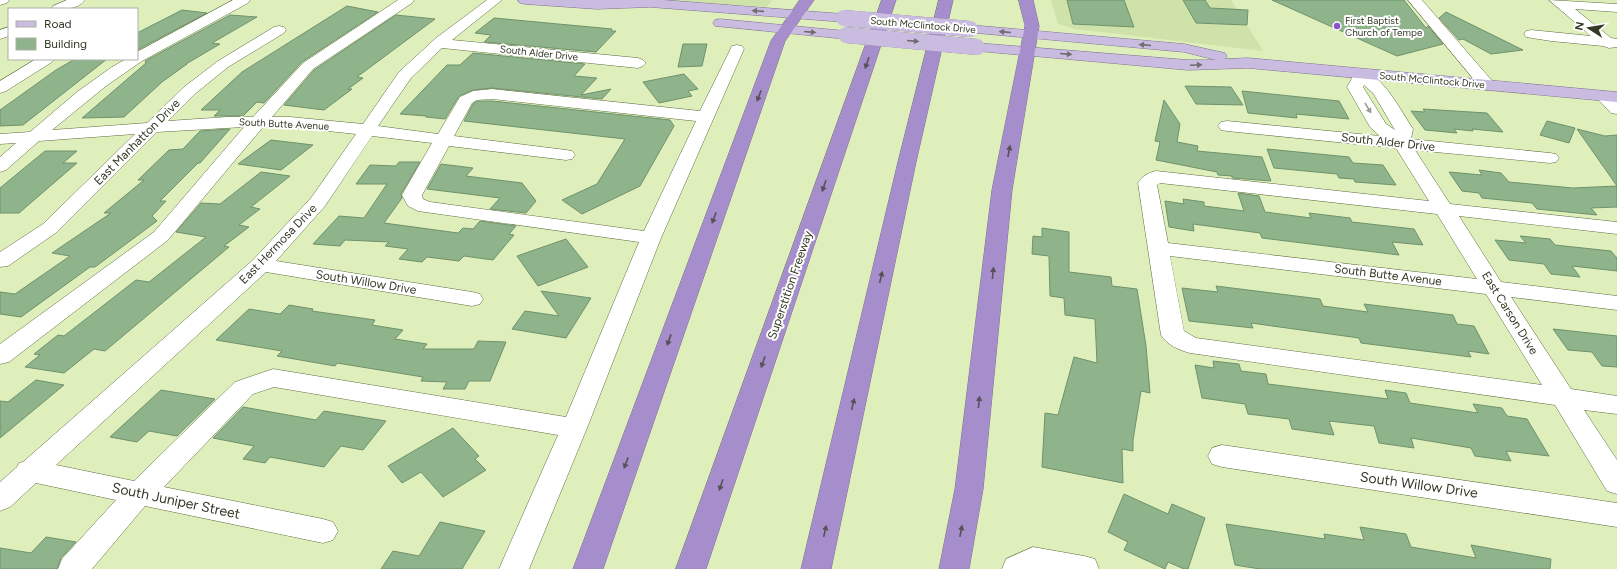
<svg xmlns="http://www.w3.org/2000/svg" width="1617" height="569" viewBox="0 0 1617 569" font-family="Figtree,sans-serif">
<rect width="100%" height="100%" fill="#deefbc"/>
<!-- built -->
<g fill="#cfe2a9">
<path d="M658 0H773L766 7Z"/>
<path d="M1051 0H1231L1263 51 1075 29 1058 24Z"/>
</g>
<!-- building -->
<g fill="#8fb38b" stroke="#6f926b">
<path d="M1067 0H1124L1134 27 1073 24Z"/>
<path d="M1183 0H1205L1210 8 1248 10 1247 25 1196 23Z"/>
<path d="M1272 0H1404L1426 28 1428 26 1443 44 1397 56Z"/>
<path d="M347 6 378 12 302 62 264 103 257 102 243 116H214L220 110H201L242 72Z"/>
<path d="M182 10 207 13 137 50V33Z"/>
<path d="M1446 12 1523 50 1491 54 1463 39 1459 40 1439 18Z"/>
<path d="M230 15 257 17 212 43 220 44 186 64H187L162 82 124 117 82 118 146 63 145 61Z"/>
<path d="M396 15 435 19 357 77 363 78 348 89H352L324 110 284 105 314 70Z"/>
<path d="M494 18 612 29 611 31H616L596 52 484 42 491 35 475 33Z"/>
<path d="M683 44H707L702 66 678 67Z"/>
<path d="M473 53 585 64 574 76 597 78 581 95 611 89 602 99 492 88 473 90 459 96 445 119 426 117V116L400 114 447 65H460Z"/>
<path d="M75 59H107L23 125 0 126V110L56 70Z"/>
<path d="M684 74 698 89 688 91 692 96 659 103 643 82Z"/>
<path d="M1185 86 1231 87 1243 105 1196 104Z"/>
<path d="M1242 91 1339 101 1349 119 1296 114 1297 118 1248 113Z"/>
<path d="M1164 100 1180 124 1177 142 1198 146 1197 151 1262 157 1271 181 1232 178V176L1218 175 1217 172 1156 160 1160 142 1155 141Z"/>
<path d="M477 101H492L670 120 674 126 640 186 582 214 562 200 597 184 625 139 464 121 473 104Z"/>
<path d="M1423 109 1487 113 1503 132 1472 129 1473 131 1454 129 1457 133 1425 130 1411 111 1425 112Z"/>
<path d="M1547 121 1575 128 1569 143 1540 135Z"/>
<path d="M230 129 200 163H198L160 201H166L152 216 157 221 95 267H90L21 317 0 314V292L15 294 70 256 52 253 111 213H104L144 180H138L169 150 183 149 200 131Z"/>
<path d="M1577 129 1605 136 1617 135V186Z"/>
<path d="M271 140 313 145 281 170 238 164Z"/>
<path d="M1267 149 1349 157 1353 163 1383 165 1396 185 1355 182 1354 179 1339 178 1337 174 1274 168Z"/>
<path d="M45 151H77L63 163H77L19 213H0V188Z"/>
<path d="M399 162H420L401 194 402 198 384 223 458 233 463 228 473 229 480 221 516 226 509 234 514 235 493 260 464 256 459 261 427 257 422 262 399 259 408 249 385 246 389 242 345 240 340 246 313 244 339 216 364 218 387 184H356L370 165 396 166Z"/>
<path d="M441 164 473 168 466 176 522 183 536 201 526 213 490 209 500 198 427 189Z"/>
<path d="M1479 170 1501 173 1509 182 1573 188 1617 186V207L1591 208 1597 215 1537 209 1532 203 1482 198 1479 193 1462 191 1449 172 1482 175Z"/>
<path d="M261 172 290 176 251 207 260 209 239 225 249 227 224 246 229 247 105 351 94 349 64 373 25 367 40 355 34 354 58 335 64 336 136 280 149 282 206 237 176 232 201 203 220 204Z"/>
<path d="M1238 193 1259 196 1265 212 1311 218 1309 213 1350 218 1352 222 1414 229 1423 245 1392 242 1399 255 1262 238 1260 233 1193 224 1194 231 1169 227 1165 201 1184 204 1183 199 1204 202V206L1244 211Z"/>
<path d="M1042 228 1069 232V272L1111 277 1112 286 1137 289 1146 346 1150 393 1141 391 1133 440V451L1122 449 1123 483 1042 467 1045 413 1058 415 1074 357 1097 363 1095 319 1065 315 1064 298 1050 296 1049 256 1032 254 1033 236 1042 237Z"/>
<path d="M1520 236 1550 239 1555 245 1611 251 1617 258V271L1572 266 1580 277 1551 274 1544 264 1509 260 1495 240 1526 243Z"/>
<path d="M566 239 588 267 538 286 517 256Z"/>
<path d="M1216 286 1320 299 1323 306 1368 312 1364 304 1453 315 1457 324 1474 326 1489 354 1468 351 1471 357 1361 343 1359 338 1251 323 1253 328 1189 321 1182 288 1218 292Z"/>
<path d="M541 291 591 298 566 338 512 329 525 311 559 316Z"/>
<path d="M289 305 313 309 312 311 375 320 372 325 403 330 395 339 427 344 423 349H474L478 341 506 342 490 381H469L465 389H443L447 382 421 381 423 377 337 363 335 366 277 356 282 351 216 340 249 309 280 314Z"/>
<path d="M1553 329 1617 336V367L1602 366 1592 352 1568 350Z"/>
<path d="M1213 361 1239 364 1241 371 1266 374 1268 384 1388 399 1385 390 1406 393 1410 403 1478 413 1473 404 1502 408 1507 416 1527 419 1549 456 1506 451 1511 461 1475 456 1471 448 1411 438 1414 448 1379 443 1374 426 1329 421 1334 435 1292 429 1289 419 1248 414 1245 404 1202 398 1195 365 1214 368Z"/>
<path d="M36 380 64 385 0 438V401L8 402Z"/>
<path d="M161 390 215 399 177 436 149 431 137 442 110 437Z"/>
<path d="M243 407 316 420 324 411 386 421 363 450 341 446 324 467 270 457 265 463 243 459 254 446 213 438Z"/>
<path d="M453 428 479 456 475 459 486 470 443 497 421 472 402 483 388 466Z"/>
<path d="M1124 494 1168 514 1172 504 1205 518 1188 569H1184L1168 562 1165 569 1124 550 1128 542 1108 532Z"/>
<path d="M440 522 485 531 462 569H381L393 551 419 556Z"/>
<path d="M1226 524 1325 539 1324 534 1364 540 1360 527 1406 534 1411 547 1476 558 1471 545 1551 559 1550 569H1260L1235 565Z"/>
<path d="M46 537 76 542 61 558 57 569H0V548L31 553Z"/>
</g>
<g fill="none" stroke-linecap="round" stroke-linejoin="round">
<defs>
<g id="minor">
<path d="M0 0H9L7 3 0 5Z"/>
<path d="M67 0H85C78 10 62 9 51 9L53 6Z"/>
<path d="M233 0H250L248 3 142 61 106 86 52 130 147 123 184 87 218 61 274 27 279 26 284 27 286 30 284 33 228 67 196 93 168 121 227 117H253L303 63 398 0H414L412 3 313 69 272 117H290L363 124 399 72 436 38 487 0H502L452 40 638 58 643 60 646 63 643 66 638 68 442 48 411 78 378 126 438 134 460 97 473 91 492 89 700 111 732 46 737 45 742 46 744 49 661 238 587 428 529 569H499L558 435 274 387 253 394 164 487 323 519 333 522 338 531 333 540 323 543 145 506 92 569H58L62 559 116 500 36 483 10 507 0 511V482L17 467 19 463 23 462 253 260 311 198 356 134 290 127H263L168 240 9 362 0 364V344L154 232 244 127 157 132 57 232 8 266 0 267V252L43 224 135 134 39 141 6 170 0 172V157L16 143 0 144V134L30 132 77 92 112 67 126 59H137V52ZM492 99 696 121 644 231 430 202 423 199 422 195 449 146 566 160 572 159 575 155 572 151 566 150 454 136 472 103 477 100ZM372 136 432 143 402 195 408 206 418 211 639 242 566 417 273 369 235 382 134 481 56 465 266 272 472 306 480 304 483 299 480 294 472 292 276 261 325 206Z"/>
<path d="M1408 0H1422L1493 82 1495 85 1493 88 1487 90 1481 88Z"/>
<path d="M1549 0 1617 4V12L1575 9 1611 38 1617 39V47L1609 48 1603 46 1551 41 1526 37 1524 34 1526 31 1531 30 1591 36Z"/>
<path d="M9 27V36L0 39V30Z"/>
<path d="M36 59H55L52 62 6 91 0 93V81Z"/>
<path d="M1361 69C1383 75 1401 111 1413 129L1411 139 1550 153 1556 154 1559 158 1556 162 1550 163 1415 150 1450 204 1617 222V234L1459 216 1501 282 1617 296V310L1511 297 1571 389 1617 396V414L1584 410 1617 460V494L1607 491 1555 405 1190 353C1179 350 1167 345 1161 335L1138 183C1142 176 1148 173 1156 171L1429 201 1396 148 1227 131 1221 130 1218 126 1221 122 1227 121 1380 136 1370 127 1347 87 1356 71ZM1364 85 1373 93 1395 130 1386 124 1363 87ZM1160 183 1437 214 1477 279 1168 243 1157 185ZM1170 256 1486 294 1542 385 1196 338 1184 331Z"/>
<path d="M1603 91 1609 93 1617 100V114L1611 113 1595 96 1597 93Z"/>
<path d="M1222 445 1617 503V527L1222 467 1212 464 1208 456 1212 448Z"/>
<path d="M1033 547 1084 556 1095 559 1099 569H1002L1006 559Z"/>
</g>
<g id="major">
<path d="M518 0H663L844 14 849 15 851 18 849 21 844 22 650 7 597 9 525 4 520 3Z"/>
<path d="M720 19 846 31 851 32 853 35 851 38 846 39 715 26 713 23 715 20Z"/>
<path d="M970 25 1184 44 1225 53 1227 56 1225 59 1248 58 1617 92V102L1248 68 1188 70 977 51 972 50 970 47 972 44 977 43 1188 60H1216L1184 52 965 32 963 29 965 26Z"/>
</g>
<g id="highway">
<path d="M800 0H814L785 41 603 569H573L771 41Z"/>
<path d="M882 0H896L706 569H676Z"/>
<path d="M939 0H953L916 162 831 569H801L898 162Z"/>
<path d="M1019 0H1033L1039 26 1012 190 983 489 969 569H939L955 489 992 190 1025 26Z"/>
</g>
</defs>
<!-- minor casing -->
<use href="#minor" stroke="#5e6b3e" stroke-width="1"/>
<!-- major casing -->
<use href="#major" stroke="#7e7092" stroke-width="1"/>
<!-- highway casing -->
<use href="#highway" stroke="#7e7092" stroke-width="1"/>
<!-- minor -->
<use href="#minor" fill="#fff" fill-rule="evenodd"/>
<!-- major -->
<use href="#major" fill="#cabbe0" fill-rule="evenodd"/>
<!-- highway -->
<use href="#highway" fill="#a68dcc" fill-rule="evenodd"/>
<defs>
<g id="major-bridge">
<path d="M844 18 970 29"/>
<path d="M846 35 977 47"/>
</g>
</defs>
<!-- major-bridge casing -->
<use href="#major-bridge" stroke="#7e7092" stroke-width="16" stroke-linecap="butt"/>
<!-- major-bridge -->
<use href="#major-bridge" stroke="#cabbe0" stroke-width="16"/>
</g>
<!-- one-way arrows -->
<defs><path id="oneway-solid" d="M-6-.8H1V-3.2L6.5 0L1 3.2V.8H-6Z"/></defs>
<g fill="#6f6d70">
<use href="#oneway-solid" transform="translate(758 11) rotate(-176)"/>
<use href="#oneway-solid" transform="translate(810 32) rotate(5)"/>
<use href="#oneway-solid" transform="translate(1005 32) rotate(-175)"/>
<use href="#oneway-solid" transform="translate(913 41) rotate(5)"/>
<use href="#oneway-solid" transform="translate(1145 45) rotate(-175)"/>
<use href="#oneway-solid" transform="translate(1066 54) rotate(5)"/>
<use href="#oneway-solid" transform="translate(1196 65) rotate(-2)"/>
</g>
<g fill="#565257">
<use href="#oneway-solid" transform="translate(867 63) rotate(109)"/>
<use href="#oneway-solid" transform="translate(759 96) rotate(110)"/>
<use href="#oneway-solid" transform="translate(1009 151) rotate(-79)"/>
<use href="#oneway-solid" transform="translate(824 186) rotate(109)"/>
<use href="#oneway-solid" transform="translate(714 218) rotate(110)"/>
<use href="#oneway-solid" transform="translate(993 273) rotate(-84)"/>
<use href="#oneway-solid" transform="translate(881 277) rotate(-77)"/>
<use href="#oneway-solid" transform="translate(669 340) rotate(110)"/>
<use href="#oneway-solid" transform="translate(763 362) rotate(109)"/>
<use href="#oneway-solid" transform="translate(979 402) rotate(-84)"/>
<use href="#oneway-solid" transform="translate(853 404) rotate(-77)"/>
<use href="#oneway-solid" transform="translate(626 463) rotate(110)"/>
<use href="#oneway-solid" transform="translate(721 485) rotate(109)"/>
<use href="#oneway-solid" transform="translate(825 531) rotate(-77)"/>
<use href="#oneway-solid" transform="translate(961 531) rotate(-79)"/>
</g>
<use fill="#999c92" href="#oneway-solid" transform="translate(1368 108) rotate(59)"/>
<!-- markers -->
<circle fill="#8b54cb" stroke="#fff" stroke-width="1.5" cx="1337" cy="26" r="4"/>
<g text-anchor="middle" dominant-baseline="central" stroke-width="4" stroke-linejoin="round" paint-order="stroke">
<!-- far-poi labels -->
<g font-size="10" fill="#333925" stroke="#fff" text-anchor="start">
<text x="1345" y="20">First Baptist<tspan x="1345" dy="12">Church of Tempe</tspan></text>
</g>
<!-- far-street labels -->
<g font-size="10" fill="#333925" stroke="#fff">
<text transform="translate(923 25) rotate(5)">South McClintock Drive</text>
<text transform="translate(539 53) rotate(6)">South Alder Drive</text>
<text transform="translate(1432 80) rotate(5)">South McClintock Drive</text>
<text transform="translate(284 124) rotate(3)">South Butte Avenue</text>
</g>
<!-- street labels -->
<g font-size="12" fill="#333925" stroke="#fff">
<text transform="translate(137 142) rotate(-45)">East Manhatton Drive</text>
<text transform="translate(1388 142) rotate(6)">South Alder Drive</text>
<text transform="translate(278 244) rotate(-46)">East Hermosa Drive</text>
<text transform="translate(1388 275) rotate(7)">South Butte Avenue</text>
<text transform="translate(366 282) rotate(9)">South Willow Drive</text>
<text transform="translate(790 285) rotate(-71)">Superstition Freeway</text>
<text transform="translate(1510 313) rotate(58)">East Carson Drive</text>
</g>
<!-- near-street labels -->
<g font-size="14" fill="#333925" stroke="#fff">
<text transform="translate(1419 485) rotate(8)">South Willow Drive</text>
<text transform="translate(176 501) rotate(12)">South Juniper Street</text>
</g>
</g>
<!-- legend -->
<rect x="8" y="8" width="130" height="52" fill="#ffffff" stroke="#adb0a8"/>
<rect x="16" y="21" width="20" height="6" fill="#cabbe0" stroke="#adb0a8"/>
<text x="44" y="28" font-size="12" fill="#333925">Road</text>
<rect x="16" y="38" width="20" height="12" fill="#8fb38b" stroke="#adb0a8"/>
<text x="44" y="48" font-size="12" fill="#333925">Building</text>
<!-- north arrow -->
<g transform="translate(1589 28) rotate(282)" stroke="#ffffff" stroke-width="3" paint-order="stroke">
<path d="M0-3L7 15L0 10L-7 15Z" fill="#333925"/>
<text y="-6" font-size="11" font-weight="bold" text-anchor="middle" fill="#333925">N</text>
</g>
</svg>
